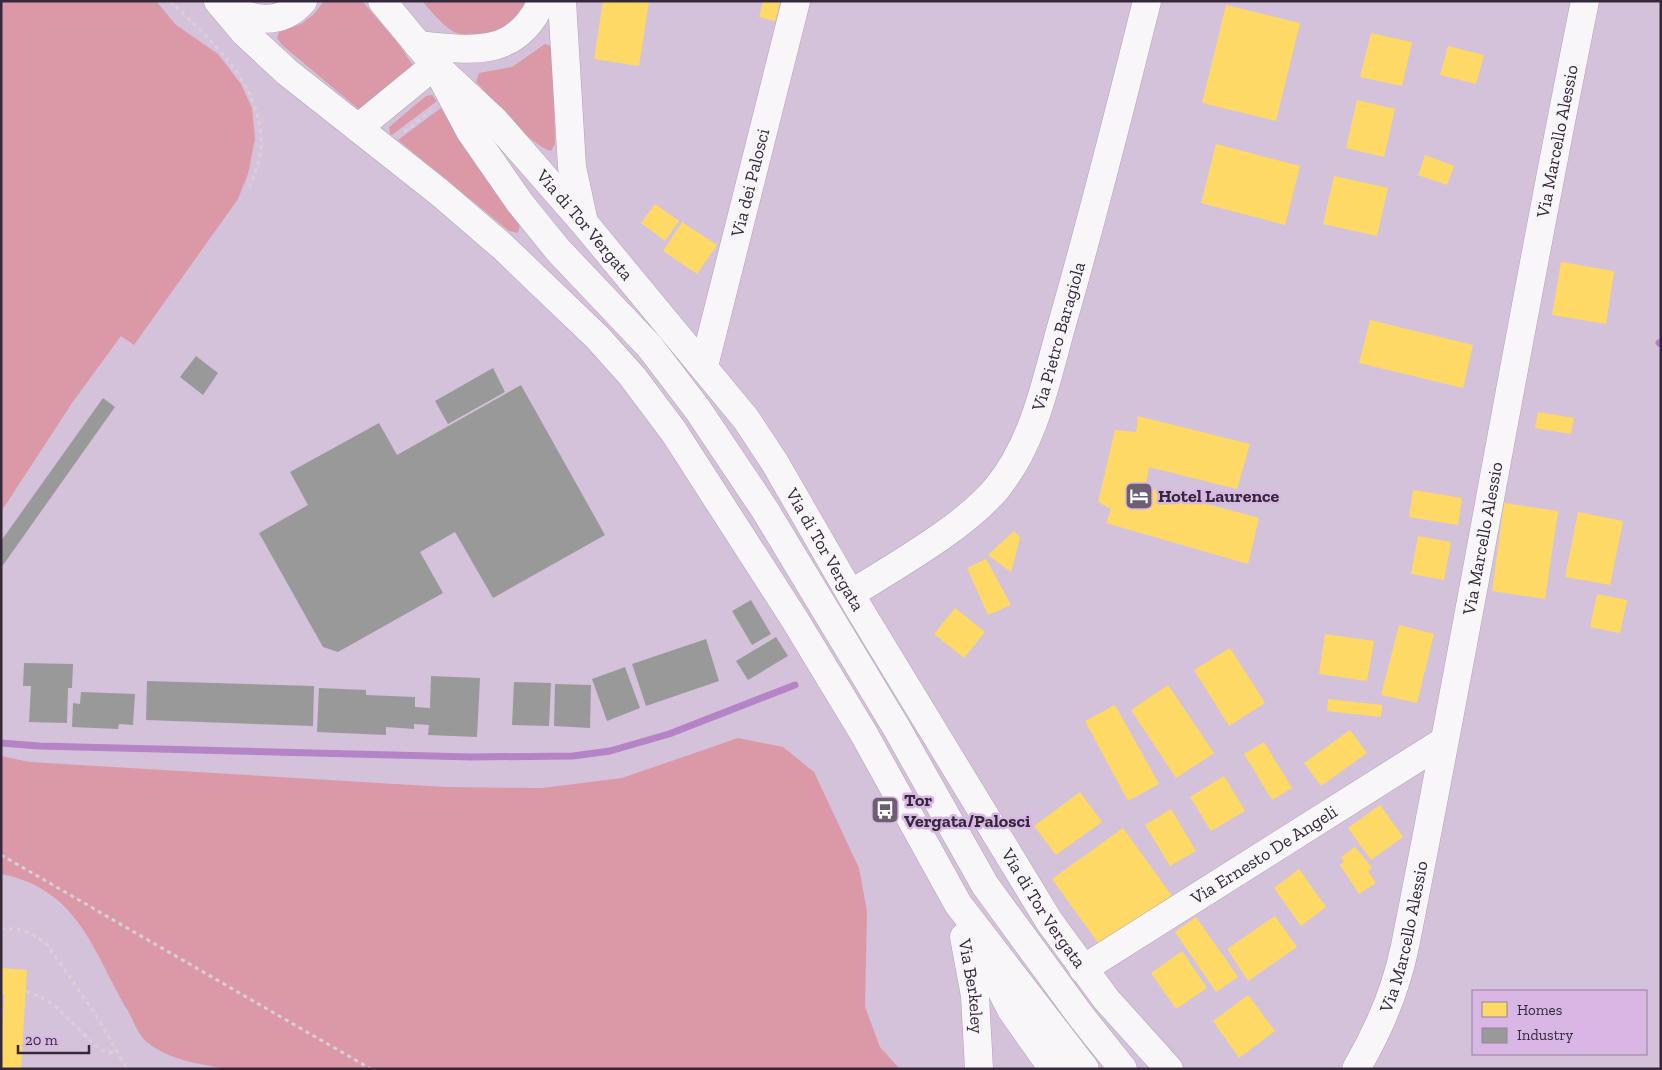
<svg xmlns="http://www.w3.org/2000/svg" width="1662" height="1070" viewBox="0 0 1662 1070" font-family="'Zilla Slab',serif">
<rect width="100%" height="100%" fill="#d4c2da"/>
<!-- green -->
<g fill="#db99a8">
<path d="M1 1H156L176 25 218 54 241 84 252 108 255 139 248 174 238 199 134 345 121 336 72 403 1 512Z"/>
<path d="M324 1H362L398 43 412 64 413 67 362 112 282 45 277 38 279 32 301 24 314 14Z"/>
<path d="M422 1H530L501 34C454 39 453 36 422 1Z"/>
<path d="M545 44 552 46 553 51 555 144 551 151C531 146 492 99 476 82L479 73 512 67Z"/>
<path d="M432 95 437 101 392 135 390 134 389 127 426 96Z"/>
<path d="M441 108 464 144 520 224 518 233 509 231 398 140Z"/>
<path d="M738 738 783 747 814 772 859 868 867 911 865 1007 880 1047 900 1069H231C203 1065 171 1061 148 1043 139 1037 133 1020 128 1011 93 952 79 889 1 874V756L30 762 446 787 542 788 622 778Z"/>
</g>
<!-- homes -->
<g fill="#ffd966">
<path d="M603 1H649L639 66 594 59Z"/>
<path d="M763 1H780L775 21 759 17Z"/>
<path d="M1226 5 1300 23 1276 121 1202 103Z"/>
<path d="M1371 33 1412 42 1402 86 1360 77Z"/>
<path d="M1448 46 1484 55 1476 84 1440 75Z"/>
<path d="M1357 100 1395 109 1384 157 1346 148Z"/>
<path d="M1216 144 1300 166 1285 225 1201 203Z"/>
<path d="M1425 155 1454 166 1447 185 1418 175Z"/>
<path d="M1334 176 1388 188 1377 236 1323 224Z"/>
<path d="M655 204 679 221 665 241 641 223Z"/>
<path d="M682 222 717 245 697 274 663 251Z"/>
<path d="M1561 262 1614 271 1606 324 1552 315Z"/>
<path d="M1370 320 1473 345 1463 388 1359 363Z"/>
<path d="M1538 412 1574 418 1571 434 1535 428Z"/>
<path d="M1138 416 1250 444 1237 489 1149 467 1145 487 1259 518 1248 564 1106 523 1111 509 1098 502 1115 430 1136 432Z"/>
<path d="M1413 490 1462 498 1458 525 1409 517Z"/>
<path d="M1504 503 1558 511 1545 599 1492 591Z"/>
<path d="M1578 512 1623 521 1610 585 1565 577Z"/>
<path d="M1014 531 1020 538 1011 572 988 555Z"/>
<path d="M1418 536 1451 542 1444 580 1411 574Z"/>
<path d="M986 559 1011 605 988 615 967 568Z"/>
<path d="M1597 594 1627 600 1620 633 1590 627Z"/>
<path d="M955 608 985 632 964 658 934 634Z"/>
<path d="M1399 625 1434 634 1417 703 1381 695Z"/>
<path d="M1325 634 1374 641 1367 681 1319 674Z"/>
<path d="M1230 648 1265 703 1229 726 1194 670Z"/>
<path d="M1168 685 1214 753 1176 778 1131 710Z"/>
<path d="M1328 699 1382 705 1381 717 1327 711Z"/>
<path d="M1115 705 1159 784 1128 801 1085 721Z"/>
<path d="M1350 730 1367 753 1321 786 1304 763Z"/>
<path d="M1264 742 1292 788 1272 800 1244 754Z"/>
<path d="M1224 776 1245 811 1211 831 1190 797Z"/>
<path d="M1080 792 1102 822 1056 855 1034 826Z"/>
<path d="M1380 805 1403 837 1371 860 1348 828Z"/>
<path d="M1171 809 1196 851 1170 866 1145 825Z"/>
<path d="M1123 828 1172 896 1101 947 1052 879Z"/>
<path d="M1355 847 1372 868 1368 871 1376 883 1359 894 1340 865 1344 862 1341 857Z"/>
<path d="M1299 869 1326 907 1301 926 1274 888Z"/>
<path d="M1275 916 1297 947 1248 981 1227 949Z"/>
<path d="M1196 917 1238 977 1216 992 1175 932Z"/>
<path d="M1182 951 1207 988 1176 1009 1151 973Z"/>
<path d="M1 968 27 970 21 1069H1L4 994H1Z"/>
<path d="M1248 995 1275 1031 1239 1058 1213 1021Z"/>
</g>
<!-- industry -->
<g fill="#999">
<path d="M196 356 218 373 203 395 180 377Z"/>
<path d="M493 368 505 392 448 424 435 401Z"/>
<path d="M521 385 605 535 493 598 455 532 420 552 443 593 338 652 323 647 259 533 308 505 290 472 379 423 397 455Z"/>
<path d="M103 398 115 407 1 568V541Z"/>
<path d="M751 600 771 634 752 645 732 611Z"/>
<path d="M776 637 788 656 748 680 736 661Z"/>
<path d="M706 639 719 681 646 706 632 664Z"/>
<path d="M24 663 73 664 72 688H68L67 723 29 722 31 686H23Z"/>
<path d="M625 667 640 708 607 721 592 679Z"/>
<path d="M431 676 480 678 477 737 428 735 429 725 414 724V729L386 727V735L317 732 319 688 366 690V695L415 697V707L430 708Z"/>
<path d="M147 681 314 686 313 726 146 720Z"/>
<path d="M514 682 551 683 549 726 512 725Z"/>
<path d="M555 684 591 685 590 728 554 726Z"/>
<path d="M81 692 135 694 133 725 119 724 118 729 72 727 73 703 80 704Z"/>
</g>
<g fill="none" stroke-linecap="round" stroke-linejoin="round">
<!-- stream -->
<g stroke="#b484c6" stroke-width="7">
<path d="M1659 343 1661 342"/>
<path d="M1 743 39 746 472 757 573 756 610 751 669 734 795 685"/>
</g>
<defs>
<g id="minor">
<path d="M562 1 572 167 583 218"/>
<path id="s1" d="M358 128 435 65 495 121 585 224 746 419 775 463 858 607 1049 921 1106 999 1169 1069"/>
<path id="s2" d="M704 366 796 1"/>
<path id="s3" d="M851 594C895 566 965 527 997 488 1035 441 1046 380 1062 324 1093 217 1120 109 1147 1"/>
<path d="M973 935 1012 1011 1053 1069"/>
<path id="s4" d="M964 937 975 996 979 1069"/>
<path id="s5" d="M1083 969 1444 741"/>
<path id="s6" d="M1356 1069C1379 1030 1396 990 1405 946 1468 632 1521 315 1585 1"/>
</g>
<g id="major">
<path d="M218 1 244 32 287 72 439 192 503 247 597 337 632 376 674 432 795 620 864 734 958 904 1085 1069"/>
<path d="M382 1 435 65 470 131 520 203 558 250 650 347 698 410 765 510 896 727 985 885 1080 1015 1123 1069"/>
<path d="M226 5C252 22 281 26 303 1"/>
<path d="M418 45C471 50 516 59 542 1"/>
</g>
</defs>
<!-- minor casing -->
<use href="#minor" stroke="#b0a2b5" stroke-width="29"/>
<!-- major casing -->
<use href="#major" stroke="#b0a2b5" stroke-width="29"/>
<!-- path -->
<g stroke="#d7d0d8" stroke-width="3" stroke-dasharray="4 4" stroke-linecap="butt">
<path d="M170 1C213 43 264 84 261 150 260 163 252 178 248 191"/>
<path d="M404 132 431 111"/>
<path d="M1 855 371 1069"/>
<path d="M1 929H18L30 933 46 943 94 1012 127 1069"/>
<path d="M26 992C58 999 76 1031 101 1050 105 1052 112 1052 116 1053"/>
</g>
<!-- minor -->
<use href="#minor" stroke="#f9f6f9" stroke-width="28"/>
<!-- major -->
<use href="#major" stroke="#f9f6f9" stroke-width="28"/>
</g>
<!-- icons -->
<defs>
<symbol id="hotel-square" viewBox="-11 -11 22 22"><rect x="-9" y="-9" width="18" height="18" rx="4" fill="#6d5e72" stroke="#d8b7e5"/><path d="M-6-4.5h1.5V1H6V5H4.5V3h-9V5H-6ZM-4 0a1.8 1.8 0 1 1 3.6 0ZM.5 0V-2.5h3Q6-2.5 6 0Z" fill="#fff"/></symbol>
<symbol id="bus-square" viewBox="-11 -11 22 22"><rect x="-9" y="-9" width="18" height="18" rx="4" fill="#6d5e72" stroke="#d8b7e5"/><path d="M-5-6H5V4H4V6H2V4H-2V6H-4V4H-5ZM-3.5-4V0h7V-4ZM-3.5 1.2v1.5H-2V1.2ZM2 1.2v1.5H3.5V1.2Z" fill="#fff"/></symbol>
</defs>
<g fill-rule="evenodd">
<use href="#hotel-square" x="1123" y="480" width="32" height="32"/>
<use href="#bus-square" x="869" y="794" width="32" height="32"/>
</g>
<g text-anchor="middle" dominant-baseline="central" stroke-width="5" stroke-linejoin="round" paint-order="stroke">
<!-- street labels -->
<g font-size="18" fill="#35283a" stroke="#d8b7e5">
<text stroke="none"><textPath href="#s6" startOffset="952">Via Marcello Alessio</textPath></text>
<text stroke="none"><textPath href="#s2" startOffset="189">Via dei Palosci</textPath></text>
<text stroke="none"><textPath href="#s1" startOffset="319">Via di Tor Vergata</textPath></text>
<text stroke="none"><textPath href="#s3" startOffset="346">Via Pietro Baragiola</textPath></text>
<text stroke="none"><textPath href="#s6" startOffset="548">Via Marcello Alessio</textPath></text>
<text stroke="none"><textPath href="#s1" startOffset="724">Via di Tor Vergata</textPath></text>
<text stroke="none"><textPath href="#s5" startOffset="214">Via Ernesto De Angeli</textPath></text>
<text stroke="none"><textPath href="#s1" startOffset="1144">Via di Tor Vergata</textPath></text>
<text stroke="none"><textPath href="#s6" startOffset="142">Via Marcello Alessio</textPath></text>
<text stroke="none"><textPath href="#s4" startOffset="50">Via Berkeley</textPath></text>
</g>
<!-- poi labels -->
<g font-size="18" font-weight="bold" fill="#35283a" stroke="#d8b7e5" text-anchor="start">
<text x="1158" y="496">Hotel Laurence</text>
<text x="904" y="800">Tor<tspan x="904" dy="21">Vergata/Palosci</tspan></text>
</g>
</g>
<!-- border -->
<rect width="1662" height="1070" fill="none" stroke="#35283a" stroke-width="5"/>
<!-- legend -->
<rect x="1472" y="990" width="175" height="65" fill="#d8b7e5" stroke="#977ea1"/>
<rect x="1482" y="1002" width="25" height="15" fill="#ffd966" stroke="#977ea1"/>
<text x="1517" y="1015" font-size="15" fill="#35283a">Homes</text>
<rect x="1482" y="1028" width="25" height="15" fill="#999999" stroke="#977ea1"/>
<text x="1517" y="1040" font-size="15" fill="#35283a">Industry</text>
<!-- scale -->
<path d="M18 1045v8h71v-8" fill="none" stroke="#35283a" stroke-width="2.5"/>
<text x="25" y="1045" font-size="15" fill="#35283a" stroke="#d8b7e5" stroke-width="4" paint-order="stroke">20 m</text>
</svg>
